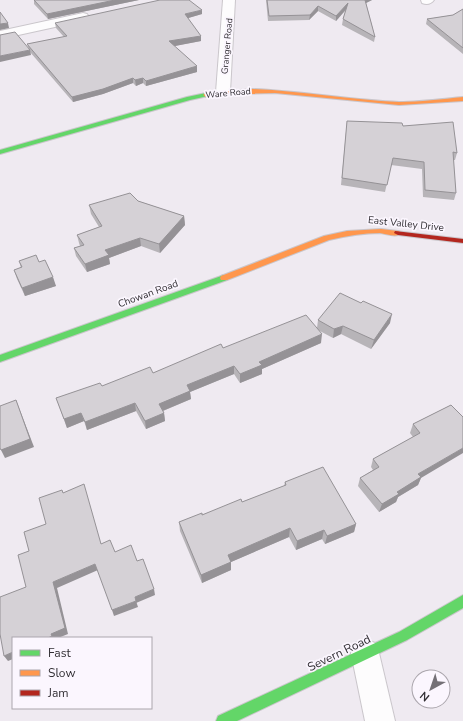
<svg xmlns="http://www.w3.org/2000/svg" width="463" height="721" viewBox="0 0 463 721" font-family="'Nunito Sans',sans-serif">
<rect width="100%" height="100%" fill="#efeaf1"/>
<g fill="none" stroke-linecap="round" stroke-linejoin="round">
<defs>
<g id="street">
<path d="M223 0H235L230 92 228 95 223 96 218 95 216 92Z"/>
<path d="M421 0H434C431 4 427 5 422 3Z"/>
<path d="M83 13 87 14 89 17 87 20 0 39V31Z"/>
<path d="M365 639 375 643 379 653 395 721H365L351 653 355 643Z"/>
</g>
<g id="fast">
<path d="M206 93 208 94V96L190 100 0 154V150L187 97Z"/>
<path d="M224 275 227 276 228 278 227 280 0 362V355Z"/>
<path d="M463 595V608L407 640 237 721H216L218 716 399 632Z"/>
</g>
<g id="slow">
<path d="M252 89C302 91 350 100 399 102 420 102 442 99 463 97V101L399 105 275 93 229 94 206 97 203 95 206 93Z"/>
<path d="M381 229 398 231 402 233C397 238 387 234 380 233 363 233 346 236 329 240L227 280H221L220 278 221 276 324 236 347 231Z"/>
</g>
<path id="jam" d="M395 231 463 239V243L398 235 394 233Z"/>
</defs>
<!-- street casing -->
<use href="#street" stroke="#cac6cb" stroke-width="2"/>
<!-- fast casing -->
<use href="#fast" stroke="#cac6cb" stroke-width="2"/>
<!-- slow casing -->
<use href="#slow" stroke="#cac6cb" stroke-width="2"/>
<!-- jam casing -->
<use href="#jam" stroke="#cac6cb" stroke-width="2"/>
<!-- street -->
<use href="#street" fill="#fdfcfd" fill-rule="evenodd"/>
<!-- fast -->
<use href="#fast" fill="#63d668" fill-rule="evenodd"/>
<!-- slow -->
<use href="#slow" fill="#ff974d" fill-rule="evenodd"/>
<!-- jam -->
<use href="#jam" fill="#b3261e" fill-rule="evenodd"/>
</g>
<!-- wall -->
<g fill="#b7b4b8">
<path d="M34 0H139L48 19 34 4Z"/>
<path d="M266 0H372L366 3 375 37 374 42 342 25 343 19 346 10 336 21 318 11 309 20 268 21Z"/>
<path d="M463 9V54L426 24 427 19 453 15Z"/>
<path d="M202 14 188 18 201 41 174 46 197 72 146 86 143 83 136 86 133 83 103 94 73 102 30 52 31 55 27 44 64 37 56 28 55 23Z"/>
<path d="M347 121 403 126 457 153 455 160H453L456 193 454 200 423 197 422 169 391 165 385 192 341 185Z"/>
<path d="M138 201 184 216 185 225 160 253 141 246 109 258 110 264 87 272 76 256 74 248 80 246 79 243 77 235 99 227 91 214 89 205Z"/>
<path d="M19 261 39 262 56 286 25 296 17 279 14 270 21 268Z"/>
<path d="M318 320 390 323 371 349 341 334 333 338 318 330 321 343 262 369V374L240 383 234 374 190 392 191 399 163 411 164 413 165 421 146 429 136 411 87 430 84 421 67 428 56 398 153 373 223 348 317 328Z"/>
<path d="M451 405 418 485 398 497 396 502 379 512 358 486 360 478 373 470 371 467 373 459 413 437 410 433 413 424Z"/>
<path d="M285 482 356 524 354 532 325 544 322 539 296 550 289 537 231 562V570L202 583 180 531 179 522 242 502 284 486Z"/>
</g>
<!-- shaded-wall -->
<g fill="#959296">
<path d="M115 0H139L48 19 47 14Z"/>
<path d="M365 0H372L364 4Z"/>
<path d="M348 3 347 8 336 21V16Z"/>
<path d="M318 6V11L309 20 310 15Z"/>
<path d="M202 10V14L185 19V14Z"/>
<path d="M8 23 9 28 0 30V24Z"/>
<path d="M201 36V41L170 47 169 41Z"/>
<path d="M30 50 31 55 0 62V56Z"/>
<path d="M197 66V72L146 86V81Z"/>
<path d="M133 78V83L103 94 73 102 72 97Z"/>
<path d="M143 78V83L136 86 135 80Z"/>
<path d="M184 216 185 225 160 253 159 244Z"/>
<path d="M140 238 141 246 109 258 110 264 87 272 85 264 105 250Z"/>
<path d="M53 277 56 286 25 296 22 288Z"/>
<path d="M392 314 390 323 371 349 374 340Z"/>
<path d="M343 326 341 334 333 338 334 329Z"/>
<path d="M322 334 321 343 262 369V374L240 383V374L259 362Z"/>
<path d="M234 366V374L190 392 191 399 160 412 159 404 187 385Z"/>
<path d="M16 400 34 447 5 458 1 450Z"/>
<path d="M135 403 136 411 87 430 85 422Z"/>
<path d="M81 413 84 421 67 428 64 419Z"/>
<path d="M164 413 165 421 146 429 145 421Z"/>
<path d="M463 448V453L421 478 418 485 398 497 396 502 379 512 382 504 418 474Z"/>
<path d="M356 524 354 532 325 544 327 536Z"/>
<path d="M290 528 289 537 231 562V570L202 583 201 575 228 555Z"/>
<path d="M324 530 322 539 296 550 297 541Z"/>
<path d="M95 564 98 570 57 588 68 634 58 638H48L51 634 53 582Z"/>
<path d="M154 589 155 595 136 603 135 597Z"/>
<path d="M136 601 138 607 114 616 112 610Z"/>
<path d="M13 652V659L8 661 4 656Z"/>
</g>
<!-- building -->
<g fill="#d5d1d6" stroke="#959296">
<path d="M34 0H115L47 14Z"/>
<path d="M160 0H189L202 10 185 14 201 36 169 41 197 66 146 81 143 78 135 80 133 78 103 89 72 97 27 44 67 36 55 23Z"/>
<path d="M267 0H365L375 37 343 19 348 3 336 16 318 6 310 15 269 16Z"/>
<path d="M463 9V48L427 19 453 15Z"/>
<path d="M0 12 8 23 0 24Z"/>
<path d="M15 32 30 50 0 56V35Z"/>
<path d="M347 121 402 123 403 126 453 122 457 153 453 152 456 193 425 190 424 162 393 158 387 185 342 178Z"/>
<path d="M130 193 138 201 184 216 159 244 140 238 105 250 109 255 85 264 74 248 84 245 77 235 102 226 89 205Z"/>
<path d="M36 255 39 262 45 260 53 277 22 288 14 270 22 267 19 261Z"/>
<path d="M340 293 361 303 363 301 392 314 374 340 343 326 334 329 318 320Z"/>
<path d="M306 315 322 334 259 362 262 365 240 374 234 366 187 385 190 391 159 404 164 413 145 421 135 403 85 422 81 413 64 419 56 398 100 383 102 386 150 367 153 373 221 344 223 348Z"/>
<path d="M16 400 30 439 1 450 0 448V406Z"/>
<path d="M451 405 463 417V448L418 474 421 477 397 492 399 494 382 504 360 478 379 467 373 459 420 433 413 424Z"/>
<path d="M323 467 356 524 327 536 324 530 297 541 290 528 228 555 231 562 201 575 179 522 202 513V515L241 499 242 502 286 485 285 482Z"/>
<path d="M84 484 101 544 110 540 115 552 131 545 137 561 143 559 154 589 135 597 136 601 112 610 95 564 53 582 65 628 51 634 52 636 48 638H13V652L4 656 0 634V597L26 587 18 555 29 551 24 532 46 524 39 498 62 490 63 493Z"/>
</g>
<g text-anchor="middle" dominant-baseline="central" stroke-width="3.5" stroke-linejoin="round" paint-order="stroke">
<!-- far-street labels -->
<g font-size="9" fill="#322f34" stroke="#fbf6fe">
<text transform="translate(227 46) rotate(-85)">Granger Road</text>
<text transform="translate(228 93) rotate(-5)">Ware Road</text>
</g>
<!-- street labels -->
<g font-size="10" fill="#322f34" stroke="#fbf6fe">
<text transform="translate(406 224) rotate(6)">East Valley Drive</text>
<text transform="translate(148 294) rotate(-20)">Chowan Road</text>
</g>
<!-- near-street labels -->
<g font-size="12" fill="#322f34" stroke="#fbf6fe">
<text transform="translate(339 653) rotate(-26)">Severn Road</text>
</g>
</g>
<!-- legend -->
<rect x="12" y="637" width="140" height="72" fill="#fbf6fe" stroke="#aba6ad"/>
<rect x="20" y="650" width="20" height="6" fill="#63d668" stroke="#aba6ad"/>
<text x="48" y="657" font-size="12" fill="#322f34">Fast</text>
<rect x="20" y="670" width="20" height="6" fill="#ff974d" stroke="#aba6ad"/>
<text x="48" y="677" font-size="12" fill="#322f34">Slow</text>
<rect x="20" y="690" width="20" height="6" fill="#b3261e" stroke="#aba6ad"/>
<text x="48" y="697" font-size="12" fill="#322f34">Jam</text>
<!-- north arrow -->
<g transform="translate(431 689) rotate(220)"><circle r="19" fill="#fbf6fe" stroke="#aba6ad"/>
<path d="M0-3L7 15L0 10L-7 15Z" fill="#747076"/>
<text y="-6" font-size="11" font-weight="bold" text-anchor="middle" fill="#322f34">N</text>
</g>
</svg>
